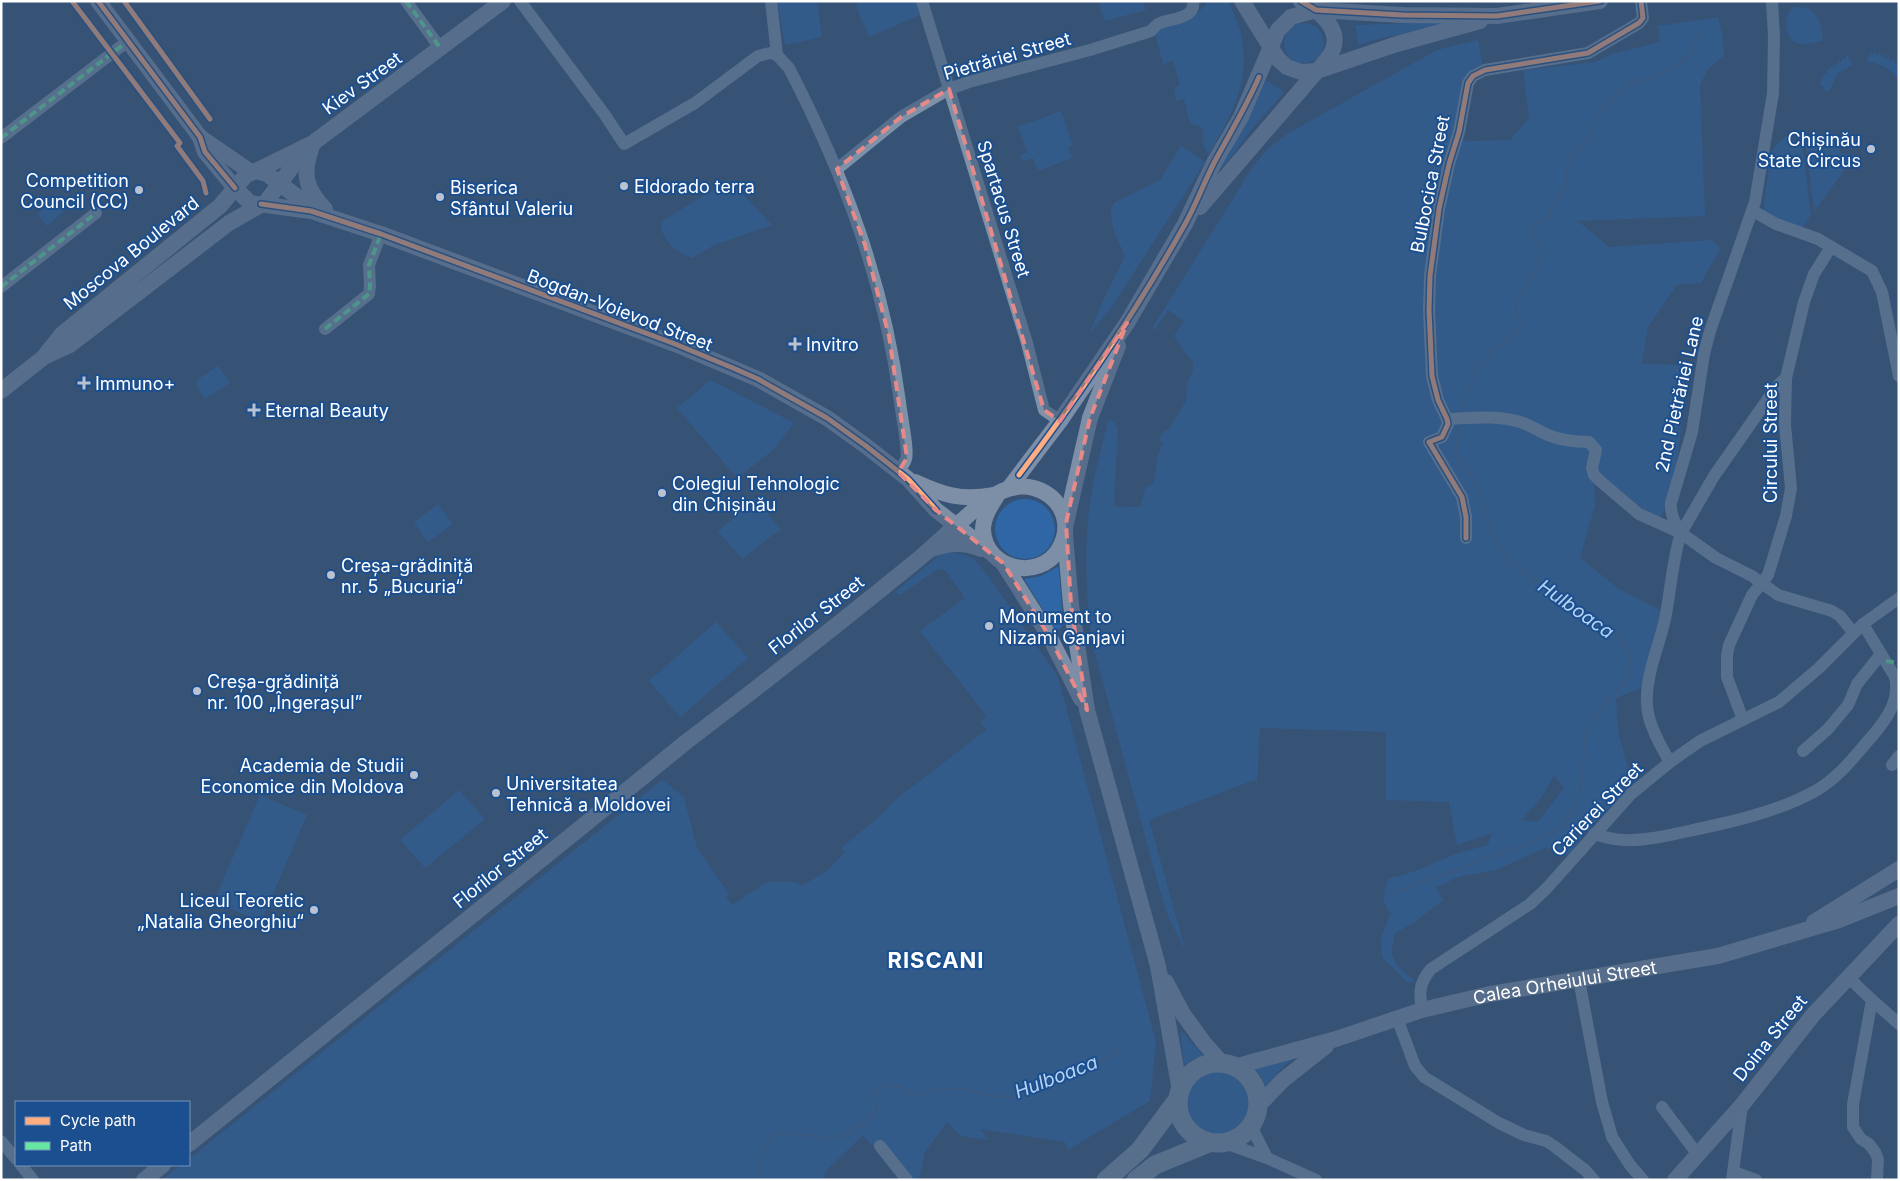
<svg xmlns="http://www.w3.org/2000/svg" width="1900" height="1181" viewBox="0 0 1900 1181" font-family="Inter,sans-serif">
<rect width="100%" height="100%" fill="#365274"/>
<!-- green -->
<g fill="#2f66a5" fill-rule="evenodd">
<path d="M777 1H817L822 37 785 45Z"/>
<path d="M856 1H916L920 15 869 37 859 14 858 13Z"/>
<path d="M1098 1H1143L1146 10 1105 21Z"/>
<path d="M1205 1H1228C1259 61 1241 100 1209 154L1203 145V130L1197 125 1190 124 1184 99 1176 101 1174 91 1176 87 1180 85 1173 61 1163 64 1154 29 1195 16 1206 4Z"/>
<path d="M1794 7C1818 5 1821 23 1823 41 1816 42 1805 45 1798 44 1784 40 1783 13 1794 7Z"/>
<path d="M1718 17 1723 37 1724 56 1709 68 1700 84 1705 216 1578 221 1609 247 1712 240 1720 249 1701 283 1677 285 1648 327 1642 364 1685 365C1681 414 1683 474 1660 518L1652 516 1600 474 1594 482 1595 505 1580 558 1618 588 1661 611 1643 687 1616 698 1618 731 1628 768V783L1621 796 1586 832 1568 856 1555 850 1545 848 1496 870 1458 877 1436 888 1443 900 1415 922 1395 933C1394 939 1392 945 1392 950 1391 962 1404 973 1413 979V982H1407L1382 957 1381 938 1391 913C1380 903 1384 890 1389 878 1410 875 1434 863 1453 855 1464 851 1477 848 1488 845L1492 833 1457 845 1449 802 1386 800V732L1260 728 1257 782 1254 780 1149 820 1186 952 1168 916 1159 887 1091 639C1086 593 1084 547 1090 502 1094 474 1102 447 1108 420L1114 422 1118 428 1114 506 1140 507 1145 489 1154 482 1157 458 1163 444 1159 439 1164 431 1168 430 1186 401 1187 384 1193 371V360L1189 358 1174 336 1184 321 1168 310 1154 331 1153 327 1254 165 1267 150 1287 134 1437 50 1478 40 1483 68 1475 70 1454 139 1470 141 1510 140 1529 118 1523 70 1595 62 1612 54 1660 42 1658 26ZM1554 775 1564 788 1538 822 1522 820 1543 795Z"/>
<path d="M1446 22V24L1378 39 1358 45 1355 25Z"/>
<circle cx="1304" cy="43" r="20"/>
<path d="M1870 51 1873 55 1875 51 1877 56 1880 53 1882 57 1885 54V59L1890 57V61L1895 59 1894 63 1899 62V80C1890 69 1881 63 1867 62Z"/>
<path d="M1847 55 1853 65 1838 73 1828 93 1818 81 1822 82 1820 78H1824L1822 74H1827L1826 70H1830V66L1834 67V63L1837 65 1838 61 1842 62V57L1845 60Z"/>
<path d="M1266 80 1284 92 1255 125 1223 167 1221 166 1248 120Z"/>
<path d="M1061 111 1073 146 1068 148 1072 158 1038 171 1033 158 1023 161 1020 156 1027 152 1018 127Z"/>
<path d="M1827 132 1833 133 1841 153 1849 154V163L1843 164 1844 171 1814 211 1805 139 1810 141 1811 145 1827 148Z"/>
<path d="M1788 134 1803 150 1811 215 1802 228H1797L1763 211 1771 153 1775 146Z"/>
<path d="M1181 146 1205 162 1111 308 1090 333 1102 303 1125 256C1119 241 1105 218 1114 203L1160 180Z"/>
<path d="M729 180 772 225 714 245 692 258C678 254 659 238 661 222Z"/>
<path d="M55 200 64 211 47 226 38 214Z"/>
<path d="M218 366 230 383 205 399 197 386V380Z"/>
<path d="M711 380 794 423 772 451 737 478 677 408Z"/>
<circle cx="1025" cy="529" r="30"/>
<path d="M755 499 781 529 742 559 718 531Z"/>
<path d="M438 504 453 524 428 542 414 522Z"/>
<path d="M949 552 965 555 974 559 989 577 1058 677 1156 1042 1150 1101 1068 1150 1065 1142 980 1129 989 1140 961 1136 947 1122 925 1152 919 1180H913L882 1139 872 1146 863 1135 826 1171 823 1180H162L181 1165H189V1159L662 780 684 797 697 848 729 894 726 897 732 905 767 882H796L801 886 827 871 845 852 841 848 880 816 894 801 986 730 981 723 986 715 920 631 965 598 945 570 938 569 900 595 895 592 940 555Z"/>
<path d="M1057 567 1059 568 1063 625 1059 630 1055 629 1024 579 1041 576Z"/>
<path d="M716 622 748 658 680 717 649 681Z"/>
<path d="M459 790 485 819 425 868 400 840Z"/>
<path d="M260 795 307 815 261 922 214 901Z"/>
<path d="M1180 1029 1203 1056 1193 1059 1184 1066Z"/>
<path d="M1296 1056 1279 1071 1265 1087 1262 1077 1253 1068Z"/>
<circle cx="1218" cy="1103" r="31"/>
</g>
<g fill="none" stroke-linecap="round" stroke-linejoin="round">
<!-- stream -->
<g stroke="#3b618d" stroke-width="2.5">
<path d="M1461 415C1466 389 1474 367 1495 350 1503 343 1515 335 1521 326 1520 320 1516 315 1516 308 1517 294 1547 262 1540 248 1538 243 1532 241 1530 236 1531 225 1541 224 1549 218L1551 206 1564 192 1566 186 1567 167 1570 159 1574 153 1588 143 1593 125 1608 103 1617 93 1629 85 1677 67 1688 57 1695 44 1698 33"/>
<path d="M1394 893 1533 841C1543 836 1555 832 1563 824 1584 802 1583 766 1585 738 1587 708 1632 693 1630 658 1629 629 1549 590 1527 575 1487 549 1492 520 1475 482 1470 471 1460 464 1456 454L1459 425"/>
<path d="M759 1180C761 1169 761 1155 765 1145 774 1123 813 1139 830 1138 845 1137 860 1125 872 1118 881 1109 873 1103 874 1093L886 1084 900 1087 915 1096C930 1092 945 1087 961 1089 979 1091 995 1099 1014 1096 1047 1091 1091 1066 1120 1050"/>
</g>
<!-- minor -->
<g stroke="#7d92a8" stroke-width="12">
<path d="M406 1 441 49"/>
<path d="M520 1 605 115 624 144 695 103 758 56 770 53 777 55"/>
<path d="M771 1 777 55 789 68C845 177 884 281 900 402 901 413 909 451 906 459 905 463 901 468 898 472"/>
<path d="M922 1 1027 343 1044 410 1060 421"/>
<path d="M1 138 128 41"/>
<path d="M837 169 901 117 949 89 969 82 1090 50 1151 31C1154 28 1156 24 1160 23 1172 18 1196 19 1193 1"/>
<path d="M1753 211 1776 224 1818 239 1872 271 1882 292 1899 376"/>
<path d="M1 287 96 213"/>
<path d="M325 329 369 294 370 286 369 265 381 234"/>
<path d="M1447 419C1472 418 1496 415 1520 422 1530 425 1539 431 1548 435 1562 441 1575 442 1589 442L1596 450 1592 468 1594 475 1600 481 1639 514 1681 533 1716 558 1752 576 1778 595 1832 611 1840 616 1853 632"/>
<path d="M1681 533C1675 523 1670 515 1671 503L1692 432 1704 354 1710 331 1755 202 1773 93 1774 37 1772 1"/>
<path d="M1466 538V517L1462 497 1429 442 1442 437 1448 424 1447 419 1438 400 1432 376 1429 310 1430 276 1439 209 1449 164 1459 132 1468 83 1473 76 1485 70 1588 53 1639 23 1643 18 1641 1"/>
<path d="M1743 720 1727 677V655L1729 645 1752 595 1768 575 1786 516 1791 488 1785 425 1786 378 1804 302 1814 274 1831 247"/>
<path d="M1803 751 1828 729 1848 705 1857 684 1881 654"/>
<path d="M1670 762C1660 745 1648 724 1647 705 1645 676 1659 647 1665 619 1671 590 1672 561 1681 533L1714 476 1770 396 1779 384 1786 378"/>
<path d="M1892 765 1899 756"/>
<path d="M1594 834C1604 837 1614 840 1624 840 1644 841 1665 836 1684 832 1727 823 1779 812 1817 790 1840 777 1857 753 1874 734 1888 717 1900 700 1895 677L1863 624"/>
<path d="M1849 978 1872 1000 1853 1104V1127L1861 1139 1869 1144 1875 1152 1878 1159 1877 1180"/>
<path d="M1579 980 1602 1102 1609 1126 1612 1137 1630 1165 1643 1180"/>
<path d="M1872 1000 1899 1024"/>
<path d="M1422 1010C1419 993 1419 983 1431 969L1530 904 1546 889 1631 794 1670 762 1700 741 1779 702 1819 668 1863 624 1899 598"/>
<path d="M1397 1018 1415 1066 1424 1077 1499 1123 1524 1135 1546 1141 1554 1146 1585 1170 1594 1180"/>
<path d="M1662 1107 1698 1155"/>
<path d="M1251 1126 1267 1158"/>
<path d="M1 1141 16 1159"/>
<path d="M1225 1143 1267 1158 1316 1180"/>
<path d="M880 1146 907 1180"/>
<path d="M21 1165 33 1180"/>
<path d="M1734 1172 1756 1180"/>
<path d="M1732 1180 1742 1105"/>
</g>
<!-- major -->
<g stroke="#7d8ea7" stroke-width="16">
<path d="M98 1 200 137 205 152 235 188 250 203 311 211 381 234 675 344 758 379 827 418 866 446 908 479 936 510 990 552"/>
<path d="M1242 1 1278 59 1287 67 1301 72 1317 71 1397 44 1480 21"/>
<path d="M200 137 251 172"/>
<path d="M312 146C302 174 305 188 325 209"/>
<path d="M256 171 313 143 503 1"/>
<path d="M1200 207 1317 71C1322 65 1330 58 1333 49 1341 27 1317 10 1301 1"/>
<path d="M46 354 62 334 220 206 246 175 256 171 267 174 316 211"/>
<path d="M1 391 44 357 70 345 229 223 266 202 306 148"/>
<path d="M915 482C943 495 962 501 993 495"/>
<path d="M1009 488 1060 421 1127 323 1185 224 1215 161 1241 117 1278 30 1291 17 1316 10 1402 15 1497 16 1600 1"/>
<path d="M1066 523 1090 418 1118 346"/>
<path d="M1065 535 1071 605 1087 710 1158 966 1180 1091"/>
<path d="M932 549C950 543 963 542 981 549"/>
<path d="M1003 563 1048 634 1081 699"/>
<path d="M1814 922 1899 869"/>
<path d="M1166 982 1183 1014 1204 1043 1223 1064"/>
<path id="s1" d="M1234 1067 1336 1039 1422 1010 1490 994 1718 956 1839 920 1899 896"/>
<path d="M1258 1106 1283 1080 1326 1046"/>
<path d="M189 1144C354 1010 521 877 686 742 703 729 720 716 737 703 799 655 861 606 921 557 936 544 950 530 965 518 976 508 994 493 1008 489 1045 477 1080 513 1059 549 1039 582 985 570 983 530 983 517 991 505 998 494"/>
<path d="M144 1180 163 1165"/>
<path d="M1675 1180 1742 1105 1813 1015 1899 924"/>
</g>
<!-- highway -->
<g stroke="#7e92a7" stroke-width="19">
<circle cx="1218" cy="1103" r="40"/>
<path d="M1106 1180 1140 1150 1178 1099"/>
<path d="M1136 1180 1155 1165 1209 1143"/>
</g>
<!-- quiet -->
<g stroke="#66e7a1" stroke-width="4" stroke-dasharray="8 4" stroke-linecap="butt">
<path d="M406 1 441 49"/>
<path d="M1 138 128 41"/>
<path d="M1 287 96 213"/>
<path d="M325 329 369 294 370 286 369 265 381 234"/>
<path d="M1886 661 1899 663"/>
</g>
<defs>
<g id="cycleway">
<path d="M72 1 180 143 177 146 203 181 206 193"/>
<path d="M98 1 200 137 205 152 235 188"/>
<path d="M124 1 210 119"/>
<path d="M1301 1 1316 10 1402 15 1497 16 1600 1"/>
<path d="M261 204 311 211 381 234 675 344 733 368 758 379 827 418 866 446 908 479 936 510"/>
<path d="M1019 475C1079 396 1135 313 1184 226 1196 205 1204 182 1215 161 1230 133 1246 107 1259 77"/>
<path d="M1466 538V517L1462 497 1429 442 1442 437 1448 424 1447 419 1438 400 1432 376 1429 310 1430 276 1439 209 1449 164 1459 132 1468 83 1473 76 1485 70 1588 53 1639 23 1643 18 1641 1"/>
</g>
</defs>
<!-- cycleway casing -->
<use href="#cycleway" stroke="#1b4f8f" stroke-width="8"/>
<!-- cycleway -->
<use href="#cycleway" stroke="#ffac80" stroke-width="5"/>
</g>
<!-- marked area -->
<path d="M0 0H1900V1181H0ZM949 89 1044 410 1060 421 1127 323 1090 418 1066 523 1071 605 1087 710 1048 634 1003 563 936 510 898 472 907 458 889 336 865 245 837 169 901 117Z" fill="#365274" fill-opacity=".55" fill-rule="evenodd"/>
<path fill="none" stroke="#e88989" stroke-width="4" stroke-dasharray="10 6" stroke-linejoin="round" d="M949 89 1044 410 1060 421 1127 323 1090 418 1066 523 1071 605 1087 710 1048 634 1003 563 936 510 898 472 907 458 889 336 865 245 837 169 901 117Z"/>
<!-- markers -->
<g fill="#b9c2ce" stroke="#1b4f8f" stroke-width="2">
<circle cx="1871" cy="149" r="5"/>
<circle cx="624" cy="186" r="5"/>
<circle cx="139" cy="190" r="5"/>
<circle cx="440" cy="197" r="5"/>
<path d="M792.5 336.5h5v5h5v5h-5v5h-5v-5h-5v-5h5z"/>
<path d="M81.5 375.5h5v5h5v5h-5v5h-5v-5h-5v-5h5z"/>
<path d="M251.5 402.5h5v5h5v5h-5v5h-5v-5h-5v-5h5z"/>
<circle cx="662" cy="493" r="5"/>
<circle cx="331" cy="575" r="5"/>
<circle cx="989" cy="626" r="5"/>
<circle cx="197" cy="691" r="5"/>
<circle cx="414" cy="775" r="5"/>
<circle cx="496" cy="793" r="5"/>
<circle cx="314" cy="910" r="5"/>
</g>
<g text-anchor="middle" dominant-baseline="central" stroke-width="4" stroke-linejoin="round" paint-order="stroke">
<!-- street labels -->
<g font-size="18" fill="#fff" stroke="#1b4f8f">
<text transform="translate(1007 56) rotate(-16)">Pietrăriei Street</text>
<text transform="translate(362 83) rotate(-36)">Kiev Street</text>
<text transform="translate(1430 184) rotate(-79)">Bulbocica Street</text>
<text transform="translate(1004 209) rotate(73)">Spartacus Street</text>
<text transform="translate(131 253) rotate(-39)">Moscova Boulevard</text>
<text transform="translate(620 310) rotate(21)">Bogdan-Voievod Street</text>
<text transform="translate(1679 394) rotate(-77)">2nd Pietrăriei Lane</text>
<text transform="translate(1770 443) rotate(-90)">Circului Street</text>
<text transform="translate(816 615) rotate(-38)">Florilor Street</text>
<text transform="translate(1597 809) rotate(-46)">Carierei Street</text>
<text transform="translate(500 868) rotate(-39)">Florilor Street</text>
<text stroke="none"><textPath href="#s1" startOffset="342">Calea Orheiului Street</textPath></text>
<text transform="translate(1770 1038) rotate(-51)">Doina Street</text>
</g>
<!-- poi labels -->
<g font-size="18" fill="#fff" stroke="#1b4f8f" text-anchor="start">
<text x="1861" y="139" text-anchor="end">Chișinău<tspan x="1861" dy="21">State Circus</tspan></text>
<text x="129" y="180" text-anchor="end">Competition<tspan x="129" dy="21">Council (CC)</tspan></text>
<text x="634" y="186">Eldorado terra</text>
<text x="450" y="187">Biserica<tspan x="450" dy="21">Sfântul Valeriu</tspan></text>
<text x="806" y="344">Invitro</text>
<text x="95" y="383">Immuno+</text>
<text x="265" y="410">Eternal Beauty</text>
<text x="672" y="483">Colegiul Tehnologic<tspan x="672" dy="21">din Chișinău</tspan></text>
<text x="341" y="565">Creșa-grădiniță<tspan x="341" dy="21">nr. 5 „Bucuria“</tspan></text>
<text x="999" y="616">Monument to<tspan x="999" dy="21">Nizami Ganjavi</tspan></text>
<text x="207" y="681">Creșa-grădiniță<tspan x="207" dy="21">nr. 100 „Îngerașul”</tspan></text>
<text x="404" y="765" text-anchor="end">Academia de Studii<tspan x="404" dy="21">Economice din Moldova</tspan></text>
<text x="506" y="783">Universitatea<tspan x="506" dy="21">Tehnică a Moldovei</tspan></text>
<text x="304" y="900" text-anchor="end">Liceul Teoretic<tspan x="304" dy="21">„Natalia Gheorghiu“</tspan></text>
</g>
<!-- water labels -->
<g font-size="19" font-style="italic" fill="#b5d3f5" stroke="#1b4f8f">
<text transform="translate(1576 609) rotate(35)">Hulboaca</text>
<text transform="translate(1056 1077) rotate(-21)">Hulboaca</text>
</g>
<!-- district labels -->
<g font-size="22" font-weight="bold" letter-spacing="1" fill="#fff" stroke="#1b4f8f">
<text x="936" y="960">RISCANI</text>
</g>
</g>
<!-- border -->
<rect width="1900" height="1181" fill="none" stroke="#ffffff" stroke-width="5"/>
<!-- legend -->
<rect x="15" y="1101" width="175" height="65" fill="#1b4f8f" stroke="#7695bc"/>
<rect x="25" y="1117" width="25" height="8" fill="#ffac80" stroke="#7695bc"/>
<text x="60" y="1126" font-size="15" fill="#ffffff">Cycle path</text>
<rect x="25" y="1142" width="25" height="8" fill="#66e7a1" stroke="#7695bc"/>
<text x="60" y="1151" font-size="15" fill="#ffffff">Path</text>
</svg>
